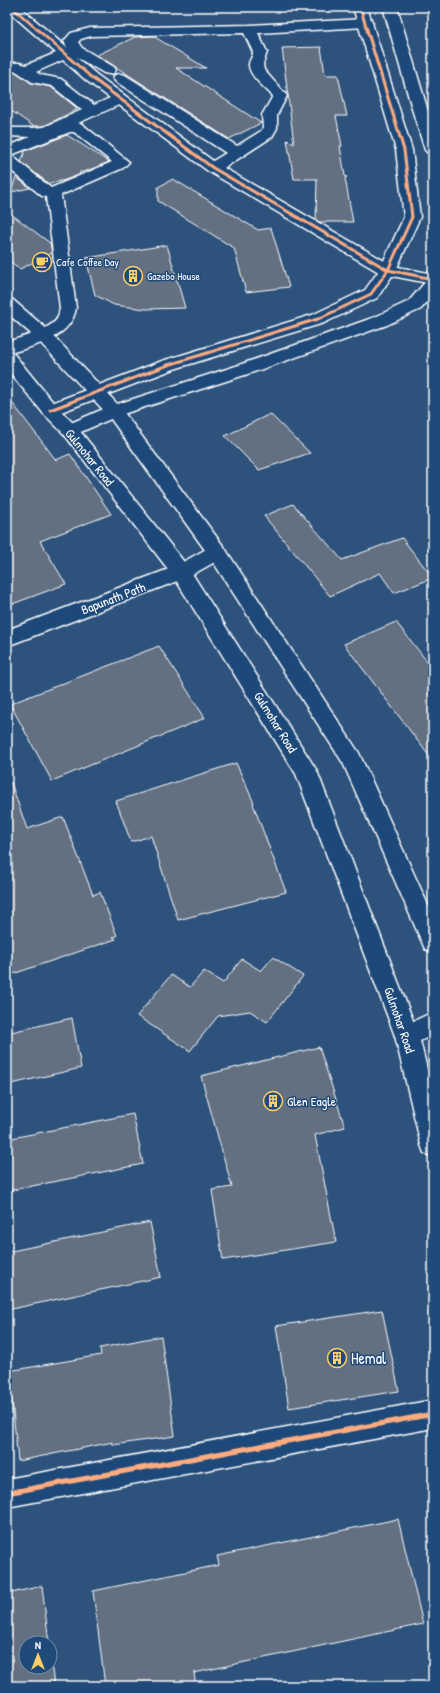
<svg xmlns="http://www.w3.org/2000/svg" width="440" height="1693" viewBox="0 0 440 1693" font-family="'Patrick Hand',sans-serif">
<rect width="100%" height="100%" fill="#2d527c"/>
<filter id="ink" filterUnits="userSpaceOnUse"><feTurbulence type="fractalNoise" baseFrequency=".025" numOctaves="2"/><feDisplacementMap in="SourceGraphic" scale="8" xChannelSelector="R" yChannelSelector="G"/><feConvolveMatrix kernelMatrix="1 2 1 2 8 2 1 2 1" color-interpolation-filters="sRGB"/></filter>
<g filter="url(#ink)">
<!-- building -->
<g fill="#637082" stroke="#fff">
<path d="M153 36 206 68H176L261 123 229 139 97 55 135 37Z"/>
<path d="M321 47 325 75H338L347 116H336L342 146H340L345 176 347 177 345 178 353 222H319L316 220 317 179H294L287 140 294 144 282 48Z"/>
<path d="M7 72H16L31 83 51 87 78 109 44 126H33L7 108Z"/>
<path d="M67 135 109 162 84 172H80L79 175 65 180 49 184 21 162 25 151Z"/>
<path d="M16 177 30 188 11 192Z"/>
<path d="M173 179 258 230 271 228 289 287 246 292 234 248 158 201V187Z"/>
<path d="M7 211 50 243 52 253 20 269 7 259Z"/>
<path d="M167 245 185 308 145 309 114 305 95 295 86 258Z"/>
<path d="M7 396 56 460 70 454 111 514 40 541 66 584 7 606Z"/>
<path d="M270 414 310 453 259 470 225 436Z"/>
<path d="M293 504 342 560 402 538 433 578 394 593 380 573 330 596 264 516Z"/>
<path d="M396 622 433 669V761L344 644Z"/>
<path d="M159 646 205 718 52 781 10 704Z"/>
<path d="M236 763 254 803 253 804 286 892 178 920 151 836 131 842 116 801Z"/>
<path d="M7 783H11L27 829 63 817 93 895 100 892 117 936 113 937 116 939 7 976Z"/>
<path d="M273 957 303 976 267 1022 250 1011 218 1016 190 1051 137 1016 171 975 190 987 204 971 223 983 242 959 261 971Z"/>
<path d="M72 1018 81 1068 7 1085V1033Z"/>
<path d="M319 1047 345 1127 315 1135 336 1242 223 1260 212 1190 232 1187 201 1076Z"/>
<path d="M133 1114 143 1164 7 1191V1139Z"/>
<path d="M150 1222 161 1277 7 1310V1252Z"/>
<path d="M382 1310 399 1391 289 1408 276 1326Z"/>
<path d="M161 1336 175 1436 113 1445V1442L18 1461 9 1371 101 1355 100 1348Z"/>
<path d="M398 1519 423 1624 194 1673 196 1686H105L93 1591 219 1565 217 1556Z"/>
<path d="M42 1586 49 1643H26V1667H50V1653L54 1686H7V1594Z"/>
</g>
<g fill="none" stroke-linecap="round" stroke-linejoin="round">
<defs>
<g id="minor">
<path d="M7 7H20L67 48 64 41 71 33 90 28 249 25 366 19 371 20 373 23 371 26 366 27 258 33 267 52 263 64 264 70 287 96 277 115V128L272 137 224 168 393 266 433 274V284L382 274 208 171 119 105 78 123 82 124 129 162 123 168 61 195 76 308C71 339 33 346 7 354V342C19 338 52 330 58 317 59 315 59 311 60 308L46 197 42 196 7 167V147L30 137 7 136V128H33L44 127 82 110 52 86 32 82 16 71H7V63H19L26 65 56 53 7 10ZM244 33 253 52C253 57 249 60 249 64 248 75 266 89 273 96L262 115 263 128 261 131 237 146 125 75 120 74 115 75 113 78 115 81 226 153 213 161 97 75 76 57 104 73 109 74 114 73 116 70 114 67 82 48 78 42 81 39 91 36ZM63 60 87 81 110 98 94 105 61 79 41 75 36 72ZM70 132H74L112 162 51 188 11 155Z"/>
<path d="M217 545 224 547 227 552 224 557 188 577 7 646V630L174 567 210 547Z"/>
<path d="M433 1400V1428L7 1507V1479Z"/>
</g>
<g id="tertiary">
<path d="M353 7H367L412 150 420 217 396 270 377 298 324 323 174 369 56 414 50 416 44 414 41 410 44 406 162 361 312 315 365 290 380 269 404 217 396 150Z"/>
<path d="M383 7H397L433 128V155L428 153 425 150 413 112Z"/>
<path d="M433 279V295L421 309 387 325 248 374 120 415 76 434 70 436 64 434 61 430 64 426 108 407 236 366 375 317 409 301 427 280Z"/>
<path d="M433 1012V1035L407 1047 399 1044 395 1036 399 1028Z"/>
</g>
<g id="primary">
<path d="M7 299 13 300 49 331 120 407 224 547 359 753 433 916V952L425 949 343 763 210 557 108 415 37 339 7 313Z"/>
<path d="M7 351 13 353 56 406 76 426 188 567 317 771 419 1036 433 1094V1157L424 1153 421 1145 395 1036 296 774 174 577 64 434 44 414 7 369Z"/>
</g>
</defs>
<!-- minor casing -->
<use href="#minor" stroke="#fff" stroke-width="3"/>
<!-- tertiary casing -->
<use href="#tertiary" stroke="#fff" stroke-width="3"/>
<!-- primary casing -->
<use href="#primary" stroke="#fff" stroke-width="3"/>
<!-- minor -->
<use href="#minor" fill="#1f4a7a" fill-rule="evenodd"/>
<!-- tertiary -->
<use href="#tertiary" fill="#1f4a7a" fill-rule="evenodd"/>
<!-- primary -->
<use href="#primary" fill="#1f4a7a" fill-rule="evenodd"/>
<defs>
<g id="cycleway-far1">
<path d="M12 7 92 78 213 168 388 270 433 279"/>
<path d="M50 410 168 365 318 319 371 294 388 270 412 217 404 150 360 7"/>
</g>
<path id="cycleway" d="M7 1493 433 1414"/>
</defs>
<!-- cycleway-far1 casing -->
<use href="#cycleway-far1" stroke="#1f4a7a" stroke-width="5"/>
<!-- cycleway casing -->
<use href="#cycleway" stroke="#1f4a7a" stroke-width="8"/>
<!-- cycleway-far1 -->
<use href="#cycleway-far1" stroke="#ffac80" stroke-width="3"/>
<!-- cycleway -->
<use href="#cycleway" stroke="#ffac80" stroke-width="5"/>
</g>
</g>
<!-- icons -->
<defs>
<symbol id="cafe-ring" viewBox="-11 -11 22 22"><circle r="9.5" fill="#1f4a7a" stroke="#ffd166" stroke-width="1.5"/><path d="M-5.5-4.5H6V0H3Q3 3.5 0 3.5H-2.5Q-5.5 3.5-5.5 0ZM3-3.2v2h1.7v-2ZM-6 4.5H4V6H-6Z" fill="#ffd166"/></symbol>
<symbol id="building-ring" viewBox="-11 -11 22 22"><circle r="9.5" fill="#1f4a7a" stroke="#ffd166" stroke-width="1.5"/><path d="M-4-6H4V6H1V3H-1V6H-4ZM-2.5-4.3h1.7v1.8h-1.7ZM.8-4.3h1.7v1.8H.8ZM-2.5-1h1.7V.8h-1.7ZM.8-1h1.7V.8H.8Z" fill="#ffd166"/></symbol>
</defs>
<g fill-rule="evenodd">
<use href="#cafe-ring" x="31" y="251" width="22" height="22"/>
<use href="#building-ring" x="122" y="265" width="22" height="22"/>
<use href="#building-ring" x="262" y="1090" width="22" height="22"/>
<use href="#building-ring" x="326" y="1347" width="22" height="22"/>
</g>
<g text-anchor="middle" dominant-baseline="central" stroke-width="3" stroke-linejoin="round" paint-order="stroke">
<!-- far-poi labels -->
<g font-size="11" fill="#fff" stroke="#1f4a7a" text-anchor="start">
<text x="56" y="262">Cafe Coffee Day</text>
<text x="147" y="276">Gazebo House</text>
</g>
<!-- street labels -->
<g font-size="13" fill="#fff" stroke="#1f4a7a">
<text transform="translate(90 457) rotate(51)">Gulmohar Road</text>
<text transform="translate(113 598) rotate(-21)">Bapunath Path</text>
<text transform="translate(276 722) rotate(58)">Gulmohar Road</text>
<text transform="translate(400 1020) rotate(71)">Gulmohar Road</text>
</g>
<!-- poi labels -->
<g font-size="13" fill="#fff" stroke="#1f4a7a" text-anchor="start">
<text x="287" y="1101">Glen Eagle</text>
</g>
<!-- near-poi labels -->
<g font-size="16" fill="#fff" stroke="#1f4a7a" text-anchor="start">
<text x="351" y="1358">Hemal</text>
</g>
</g>
<!-- margin -->
<rect width="440" height="1693" fill="none" stroke="#1f4a7a" stroke-width="24"/>
<rect x="12" y="12" width="416" height="1669" fill="none" stroke="#fff" stroke-width="1.5" filter="url(#ink)"/>
<!-- north arrow -->
<g transform="translate(38 1655)"><circle r="19" fill="#1f4a7a" stroke="#7992af"/>
<path d="M0-3L7 15L0 10L-7 15Z" fill="#ffd166"/>
<text y="-6" font-size="11" font-weight="bold" text-anchor="middle" fill="#ffffff">N</text>
</g>
</svg>
